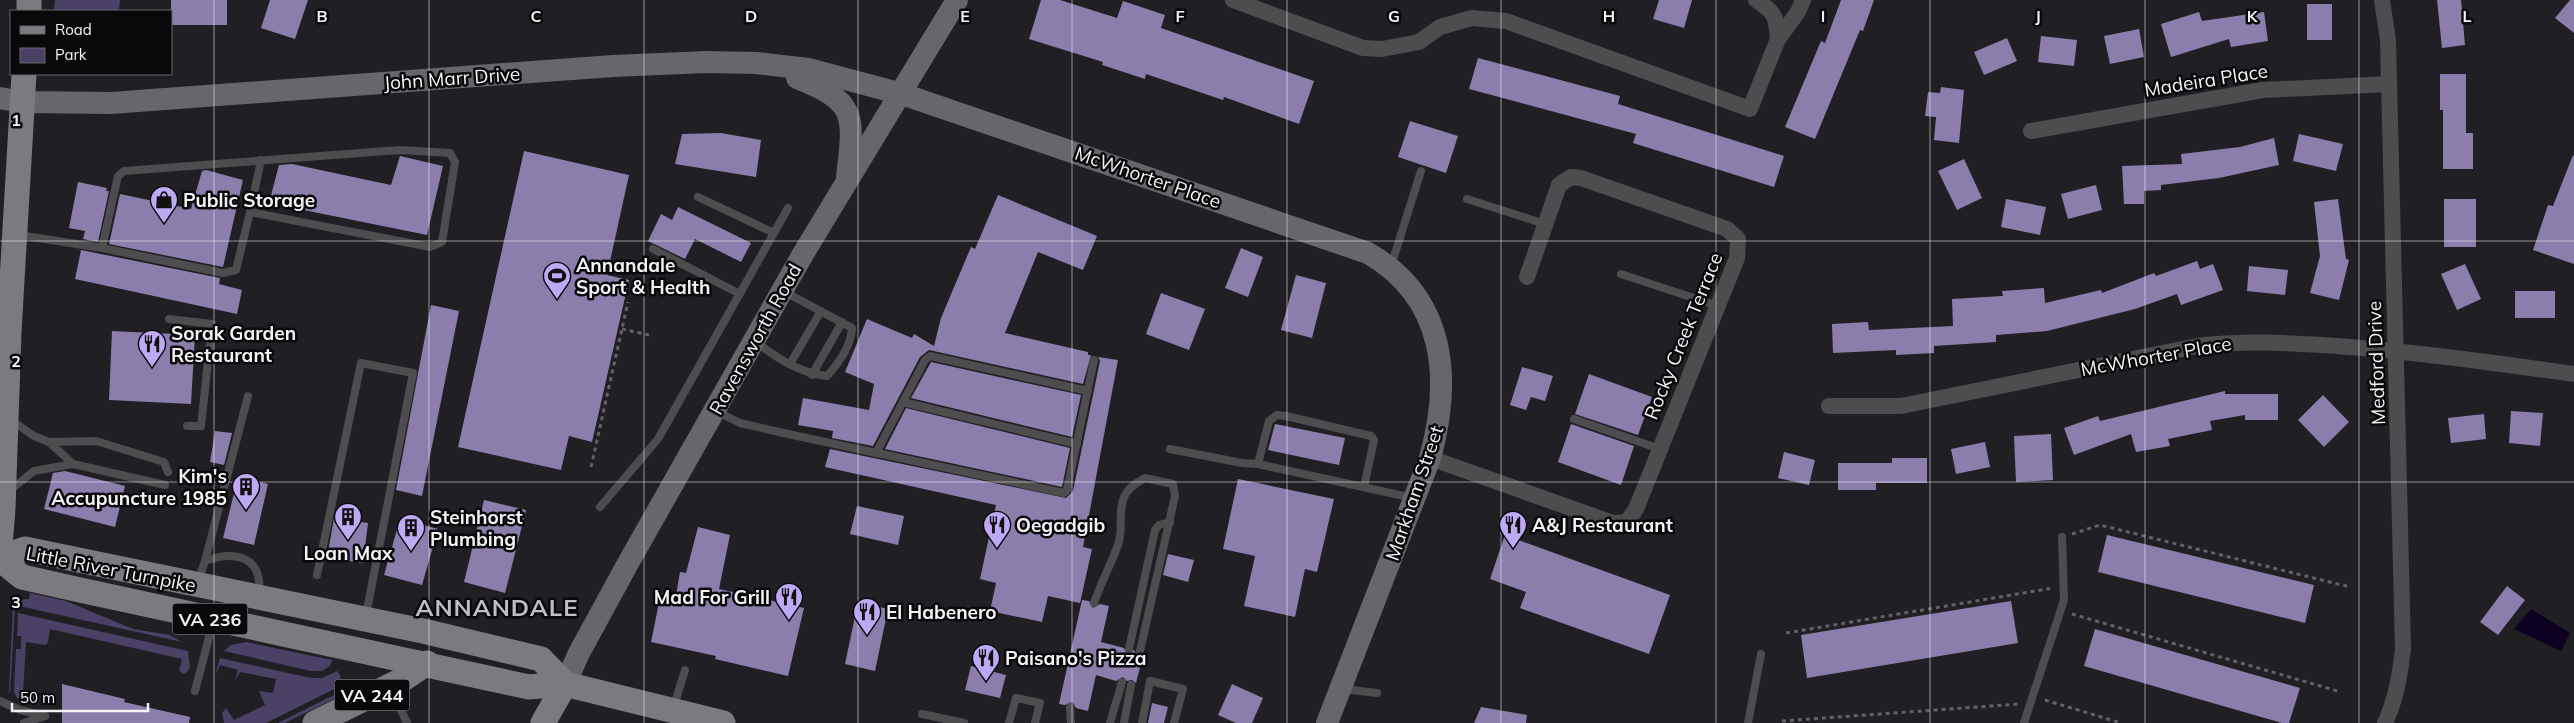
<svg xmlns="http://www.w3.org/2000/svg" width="2574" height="723" viewBox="0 0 2574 723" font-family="Mulish,sans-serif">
<rect width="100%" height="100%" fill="#201f23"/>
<!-- green -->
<g fill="#4b4066">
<path d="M55 0H120L119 11H54Z"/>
<path d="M30 593 66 601 133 629 170 635 182 642 19 606 20 600 29 599Z"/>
<path d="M13 606H15L10 694 9 690Z"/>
<path d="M18 613 188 651 190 668 186 673 183 674 179 670 182 659 50 629 48 642 45 645 26 642 23 694 37 696 31 702 23 703V699L17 698 14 692 16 649H21V636H17Z"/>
<path d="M246 642 332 660 330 666 322 671H311L224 651 231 645Z"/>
<path d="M220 658 311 678H322L337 671C343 677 341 685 334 689L266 723H224L222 713 226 708 234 720 265 705 259 691 273 693 276 679 240 672 235 680 238 670 220 665 215 675Z"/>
<path d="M360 682 362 685 285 723H278Z"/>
</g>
<!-- water -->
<path fill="#0d0021" d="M2531 609 2570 633 2561 651 2514 629Z"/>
<!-- building -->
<g fill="#8b7ead">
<rect x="171" y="0" width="56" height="25"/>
<path d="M270 0H308L295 39 261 28Z"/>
<path d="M1041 0H1060L1117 18 1123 1 1165 15 1161 28 1314 81 1299 124 1224 97 1223 100 1146 74 1145 79 1102 65 1103 62 1029 39Z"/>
<path d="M1659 0H1692L1684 28 1653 19Z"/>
<path d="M1841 0H1874L1863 31 1860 30 1815 139 1785 127 1821 41 1825 43Z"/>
<path d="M2437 0H2461L2465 45 2442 48Z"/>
<path d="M2570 0H2574V33L2555 18Z"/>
<rect x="2307" y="4" width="25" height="36"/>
<path d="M2199 12 2202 21 2264 12 2268 41 2231 47 2229 39 2171 57 2161 24Z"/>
<path d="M2139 29 2144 57 2110 64 2104 36Z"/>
<path d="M2041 36 2077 40 2074 66 2038 62Z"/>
<path d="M2007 38 2017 61 1984 75 1974 52Z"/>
<path d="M1478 58 1620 96 1618 104 1784 156 1774 187 1633 143 1636 134 1469 89Z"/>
<path d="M2440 74H2466V133H2473V169H2443V110H2440Z"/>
<path d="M1941 87 1964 90 1959 143 1934 140 1936 117 1925 116 1928 92 1940 93Z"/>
<path d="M1410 121 1458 136 1446 173 1398 157Z"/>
<path d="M721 133 761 140 756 177 675 164 682 134Z"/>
<path d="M2299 134 2343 144 2336 171 2293 161Z"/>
<path d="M2274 138 2279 165 2219 178 2161 185V190L2144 191V204H2124L2122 166 2182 164 2181 154 2240 147Z"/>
<path d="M524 151 629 175 607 275 629 280 592 442 569 436 561 470 458 447Z"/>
<path d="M2573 155 2574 156V264L2533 250 2548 205 2553 206Z"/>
<path d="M400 156 443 166 427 235 269 203 279 165 292 164 391 185Z"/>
<path d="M1964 159 1982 198 1957 210 1938 171Z"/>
<path d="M206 170 243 180 223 267 109 244 120 194 191 209 202 171Z"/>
<path d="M78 182 107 188 106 191H109L98 242 83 239 85 231 69 228Z"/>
<path d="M2096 185 2102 210 2068 219 2061 194Z"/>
<path d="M998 195 1097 236 1083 270 1038 252 1005 333 1088 352V355H1091L1083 384 929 350 920 357 873 446 832 438 833 431 798 425 803 398 869 410 874 384 845 372 867 319 912 338 914 334 934 346 941 318 971 247 975 249Z"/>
<path d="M2006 199 2046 207 2040 235 2001 227Z"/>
<path d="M2338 199 2346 259 2349 260 2339 300 2310 293 2320 256 2314 202Z"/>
<rect x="2444" y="199" width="32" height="48"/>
<path d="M678 207 751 243 741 262 695 239 685 259 648 241 661 214 672 220Z"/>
<path d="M1241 248 1263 257 1248 297 1225 288Z"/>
<path d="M81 250 220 278 219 284 242 290 237 314 75 279Z"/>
<path d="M2197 261 2200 269 2213 264 2223 290 2181 305 2177 294 2135 309 2047 331 1996 335V342L1934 346V353L1896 355V350L1833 353 1832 324 1868 322 1869 330 1953 326 1952 299 2003 296 2002 291 2044 288 2045 303 2101 290 2102 293 2154 273 2156 276Z"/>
<path d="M2465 264 2481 299 2457 310 2441 274Z"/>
<path d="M2249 266 2288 270 2285 295 2247 291Z"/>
<path d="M1296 275 1326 283 1312 338 1281 330Z"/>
<rect x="2515" y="291" width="40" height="27"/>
<path d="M1161 293 1205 309 1189 350 1146 334Z"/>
<path d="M431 305 459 311 422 496 396 490Z"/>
<path d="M112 331 195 335 191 404 109 400Z"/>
<path d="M1098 357 1118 360 1083 547 1092 549 1080 603 1048 596 1042 622 990 611 996 583 980 579 996 505 825 467 830 449 1066 498 1073 491 1100 361Z"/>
<path d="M931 362 1081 395 1072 437 911 398Z"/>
<path d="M1522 367 1553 376 1545 401 1531 397 1526 410 1510 405Z"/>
<path d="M1589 374 1652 397 1638 435 1575 414Z"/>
<path d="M2225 391V394H2278V420H2245V415L2210 421 2212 430 2168 439 2170 446 2136 452 2131 434 2074 455 2064 428 2098 416 2100 421Z"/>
<path d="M2323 395 2349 422 2324 447 2298 420Z"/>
<path d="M906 408 1070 448 1062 487 885 449Z"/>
<path d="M2511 411 2543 413 2540 446 2509 443Z"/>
<path d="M2484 414 2486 439 2451 443 2448 418Z"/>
<path d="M1275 424 1345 438 1339 465 1268 450Z"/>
<path d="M1571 424 1634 446 1621 485 1558 462Z"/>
<path d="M215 431 232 433 224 465 210 462Z"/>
<path d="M2051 434 2053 480 2016 482 2014 436Z"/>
<path d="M1985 442 1990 467 1956 474 1951 449Z"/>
<path d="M1784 452 1815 460 1809 485 1778 478Z"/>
<path d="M1892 458H1927V483H1876V490H1838V463H1892Z"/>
<path d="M65 471 125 486 115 527 44 509 53 473Z"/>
<path d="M238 477 268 484 254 545 223 538Z"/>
<path d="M1238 479 1334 499 1317 572 1305 569 1295 617 1244 606 1255 556 1223 549Z"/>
<path d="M484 500 526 510 505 593 464 582Z"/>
<path d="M857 506 904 516 898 545 850 534Z"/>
<path d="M334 518 368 523 363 563 327 558Z"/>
<path d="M400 519 438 529 422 585 384 575Z"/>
<path d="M698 527 730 535 719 589 804 608 788 676 715 659 716 656 651 642 661 593 676 595 680 572 686 573Z"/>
<path d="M1505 535 1670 595 1649 654 1520 608 1526 592 1490 579Z"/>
<path d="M2107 535 2314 585 2305 623 2098 572Z"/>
<path d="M1168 554 1194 560 1188 582 1163 575Z"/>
<path d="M2507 586 2525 600 2498 635 2480 622Z"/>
<path d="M1082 600 1089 601 1093 608 1100 604 1109 606 1101 642 1124 648 1127 654 1134 650 1137 655 1143 656 1136 683 1132 680 1127 681 1123 677 1116 681 1096 675 1088 711 1076 708 1072 702 1065 705 1059 704Z"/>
<path d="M2011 601 2018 643 1807 678 1801 635Z"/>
<path d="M858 602 888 609 875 671 845 664Z"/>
<path d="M2095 629 2300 688 2289 723H2282L2084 666Z"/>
<path d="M971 666 1006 675 1000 698 965 690Z"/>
<path d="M62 684 125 699 124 702 190 717 189 723H62Z"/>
<path d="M1232 684 1263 698 1252 723H1236L1218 715Z"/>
<path d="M1152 703 1168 707 1164 723H1148Z"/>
<path d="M1481 707 1527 715 1526 723H1474Z"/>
</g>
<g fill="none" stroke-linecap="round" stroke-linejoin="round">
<!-- path -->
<g stroke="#636266" stroke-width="3" stroke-dasharray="4 4" stroke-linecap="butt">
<path d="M622 329 649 335"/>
<path d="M591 467 628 302"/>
<path d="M2072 534 2100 525 2350 587"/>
<path d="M2072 614 2341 692"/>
<path d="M1786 633 2053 588"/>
<path d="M2045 700 2121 723"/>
<path d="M1782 721 2019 704"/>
</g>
<!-- lane -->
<g stroke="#4d4d4f" stroke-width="8">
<path d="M698 197 774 233"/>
<path d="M1467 199 1545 224"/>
<path d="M250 212 261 160"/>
<path d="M19 235 102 248 223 273 236 270 250 212 430 247 442 242 455 162 450 153 400 150 124 171 118 176 102 248"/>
<path d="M653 249 740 294"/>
<path d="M1391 266 1421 171"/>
<path d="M1621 274 1718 306"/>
<path d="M169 319 212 324 201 426H187"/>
<path d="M756 342C777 358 799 373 827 376 839 363 851 346 852 328L785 292"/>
<path d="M790 364 821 311"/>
<path d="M812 375 842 322"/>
<path d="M903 402 1077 444"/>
<path d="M716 411 740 423 788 434 1064 493 1067 490 1094 360"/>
<path d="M1574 419 1660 449"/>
<path d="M11 420 34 436 49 442 73 464"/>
<path d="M49 442 96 441 164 462 168 472"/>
<path d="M1170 449 1242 463 1258 464 1413 498"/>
<path d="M876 453 925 360 930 356 1088 391"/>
<path d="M1258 464 1269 421 1277 415 1286 416 1371 436 1374 440 1364 487"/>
<path d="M9 491 34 471 73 464 165 485"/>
<path d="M600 507 658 439 788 208"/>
<path d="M205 561 248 396"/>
<path d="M317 575 361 363 413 373 366 615"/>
<path d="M198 581 205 561C235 550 263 556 259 594"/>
<path d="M1094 603C1101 583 1111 564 1118 545 1124 529 1117 510 1125 495 1129 487 1138 482 1145 478L1173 484 1175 496 1140 651"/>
<path d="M1129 649 1155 530 1159 525 1170 522"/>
<path d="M391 688 407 723"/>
<path d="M1342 689 1377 693"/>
<path d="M195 691 213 622"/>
<path d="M0 701 20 710 45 716"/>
<path d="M1070 707 1071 723"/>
<path d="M673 709 685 670"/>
<path d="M922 714 964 723"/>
<path d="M24 723 45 716"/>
<path d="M1009 723 1016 698 1040 703 1035 723"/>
<path d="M1110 723 1122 682"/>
<path d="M1124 723 1131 685"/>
<path d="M1142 723 1150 681 1183 689 1174 723"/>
<path d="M1748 723 1761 654"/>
<path d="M2024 723 2064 600 2062 537"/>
</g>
<!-- street -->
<g stroke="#4d4d4f" stroke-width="16">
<path d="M1233 0 1363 48 1382 49 1419 42 1440 27 1472 18 1506 21 1750 109 1778 39 1798 12 1803 0"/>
<path d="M1756 0C1775 13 1776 15 1778 39"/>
<path d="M2382 0 2388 40 2403 649C2400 675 2396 699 2385 723"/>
<path d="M2031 131 2263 90 2389 84"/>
<path d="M1829 406H1901L2197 346C2245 340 2290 343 2337 346 2417 352 2495 363 2574 374"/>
<path d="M1430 458 1613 523 1627 522 1636 509 1737 258 1738 239 1727 229 1581 178 1571 177 1559 185 1527 277"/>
</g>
<!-- secondary -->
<g stroke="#67666a" stroke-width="22">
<path d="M797 78C858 102 854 116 847 177"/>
<path d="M0 98 22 102 111 103 613 66 706 62 756 63 808 69 902 94 1368 253C1446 298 1452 379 1430 458L1327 723"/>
<path d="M565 684 579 653 627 565 803 254 957 0"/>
</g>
<!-- primary -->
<g stroke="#7b7a7e" stroke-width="25">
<path d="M29 11V0"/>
<path d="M0 546 3 508 9 332 24 74"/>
<path d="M0 558 25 549 423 631 541 659 565 684"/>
<path d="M0 559 22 577 80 590 529 687 565 684 723 723"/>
<path d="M315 723 400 681 427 663"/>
<path d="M543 723 565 684"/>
</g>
</g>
<!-- grid -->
<path fill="none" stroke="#f3f2f5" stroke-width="1" stroke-opacity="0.55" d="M214 0V723M429 0V723M644 0V723M858 0V723M1072 0V723M1287 0V723M1501 0V723M1716 0V723M1930 0V723M2145 0V723M2359 0V723M0 241H2574M0 482H2574"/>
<!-- icons -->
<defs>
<symbol id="shop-pin" viewBox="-11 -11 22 30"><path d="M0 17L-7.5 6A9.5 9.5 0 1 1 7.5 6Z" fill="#bea9f4" stroke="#09090b"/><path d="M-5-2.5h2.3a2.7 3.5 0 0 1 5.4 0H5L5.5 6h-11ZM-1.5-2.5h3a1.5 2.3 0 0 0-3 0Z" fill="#111"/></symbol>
<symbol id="stadium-pin" viewBox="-11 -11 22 30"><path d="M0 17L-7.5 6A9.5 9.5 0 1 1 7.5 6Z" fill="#bea9f4" stroke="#09090b"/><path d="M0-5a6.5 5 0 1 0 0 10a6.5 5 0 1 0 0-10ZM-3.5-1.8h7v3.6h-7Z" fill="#111"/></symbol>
<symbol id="restaurant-pin" viewBox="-11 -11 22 30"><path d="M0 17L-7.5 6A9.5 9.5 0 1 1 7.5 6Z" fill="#bea9f4" stroke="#09090b"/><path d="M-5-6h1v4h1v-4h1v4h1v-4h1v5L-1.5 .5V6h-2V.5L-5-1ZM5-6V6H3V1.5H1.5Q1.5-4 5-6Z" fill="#111"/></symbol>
<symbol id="building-pin" viewBox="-11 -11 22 30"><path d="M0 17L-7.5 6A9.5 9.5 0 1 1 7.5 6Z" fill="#bea9f4" stroke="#09090b"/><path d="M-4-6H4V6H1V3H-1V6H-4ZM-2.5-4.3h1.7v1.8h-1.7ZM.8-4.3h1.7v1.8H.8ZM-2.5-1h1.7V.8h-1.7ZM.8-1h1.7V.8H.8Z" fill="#111"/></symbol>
</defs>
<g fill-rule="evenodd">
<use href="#shop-pin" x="148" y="184" width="32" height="43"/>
<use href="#stadium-pin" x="541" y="260" width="32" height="43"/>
<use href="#restaurant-pin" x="136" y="328" width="32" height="43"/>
<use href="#building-pin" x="230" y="471" width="32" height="43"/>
<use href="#building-pin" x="332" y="501" width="32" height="43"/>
<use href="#restaurant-pin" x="981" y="509" width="32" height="43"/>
<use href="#restaurant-pin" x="1497" y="509" width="32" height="43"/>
<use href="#building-pin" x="395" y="512" width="32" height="43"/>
<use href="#restaurant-pin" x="773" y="581" width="32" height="43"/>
<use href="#restaurant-pin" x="851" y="596" width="32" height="43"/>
<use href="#restaurant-pin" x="970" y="642" width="32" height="43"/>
</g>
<g text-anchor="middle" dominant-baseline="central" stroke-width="5" stroke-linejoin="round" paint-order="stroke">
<!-- shield labels -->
<g fill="#09090b" stroke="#adacaf" stroke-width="1">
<rect x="172.5" y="603.5" width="75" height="31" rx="4"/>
<rect x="334.5" y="679.5" width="75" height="31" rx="4"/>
</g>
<g font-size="18" font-weight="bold" fill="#f3f2f5">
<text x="210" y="619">VA 236</text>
<text x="372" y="695">VA 244</text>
</g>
<!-- street labels -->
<g font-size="19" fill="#f3f2f5" stroke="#09090b">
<text transform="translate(452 78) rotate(-4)">John Marr Drive</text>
<text transform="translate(2206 80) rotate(-9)">Madeira Place</text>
<text transform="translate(1148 177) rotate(19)">McWhorter Place</text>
<text transform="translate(1683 336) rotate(-68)">Rocky Creek Terrace</text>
<text transform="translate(755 339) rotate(-61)">Ravensworth Road</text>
<text transform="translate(2156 356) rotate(-10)">McWhorter Place</text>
<text transform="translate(2376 363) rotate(-92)">Medford Drive</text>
<text transform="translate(1414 493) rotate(-71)">Markham Street</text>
<text transform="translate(111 569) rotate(11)">Little River Turnpike</text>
</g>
<!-- poi labels -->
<g font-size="19" font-weight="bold" fill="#f3f2f5" stroke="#09090b" text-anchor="start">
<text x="183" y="200">Public Storage</text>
<text x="576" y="265">Annandale<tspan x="576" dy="22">Sport &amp; Health</tspan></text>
<text x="171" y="333">Sorak Garden<tspan x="171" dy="22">Restaurant</tspan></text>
<text x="227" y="476" text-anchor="end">Kim's<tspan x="227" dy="22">Accupuncture 1985</tspan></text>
<text x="430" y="517">Steinhorst<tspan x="430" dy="22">Plumbing</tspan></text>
<text x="1016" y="525">Oegadgib</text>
<text x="1532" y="525">A&amp;J Restaurant</text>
<text x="348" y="553" text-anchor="middle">Loan Max</text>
<text x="770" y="597" text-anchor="end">Mad For Grill</text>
<text x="886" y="612">El Habenero</text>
<text x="1005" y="658">Paisano's Pizza</text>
</g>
<!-- district labels -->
<g font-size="24" font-weight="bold" letter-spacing="1" fill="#bfbec4" stroke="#09090b">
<text x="497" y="607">ANNANDALE</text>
</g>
</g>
<g font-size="16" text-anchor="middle" font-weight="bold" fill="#f3f2f5" stroke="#09090b" stroke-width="5" stroke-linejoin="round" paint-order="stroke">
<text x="322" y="22">B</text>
<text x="536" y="22">C</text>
<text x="751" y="22">D</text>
<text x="965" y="22">E</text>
<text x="1180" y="22">F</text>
<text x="1394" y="22">G</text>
<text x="1609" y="22">H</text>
<text x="1823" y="22">I</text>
<text x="2038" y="22">J</text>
<text x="2252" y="22">K</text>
<text x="2467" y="22">L</text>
<text x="16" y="126">1</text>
<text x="16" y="367">2</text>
<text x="16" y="608">3</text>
</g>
<!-- legend -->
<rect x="10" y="10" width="162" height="65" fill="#09090b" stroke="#676669"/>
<rect x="20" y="26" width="25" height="8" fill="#7b7a7e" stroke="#676669"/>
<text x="55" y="35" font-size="15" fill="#f3f2f5">Road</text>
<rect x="20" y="48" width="25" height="15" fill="#4b4066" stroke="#676669"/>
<text x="55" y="60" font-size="15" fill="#f3f2f5">Park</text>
<!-- scale -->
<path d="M12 703v8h136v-8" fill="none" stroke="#f3f2f5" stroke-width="2.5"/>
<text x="20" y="703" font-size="15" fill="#f3f2f5" stroke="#09090b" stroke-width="4" paint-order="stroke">50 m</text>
</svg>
